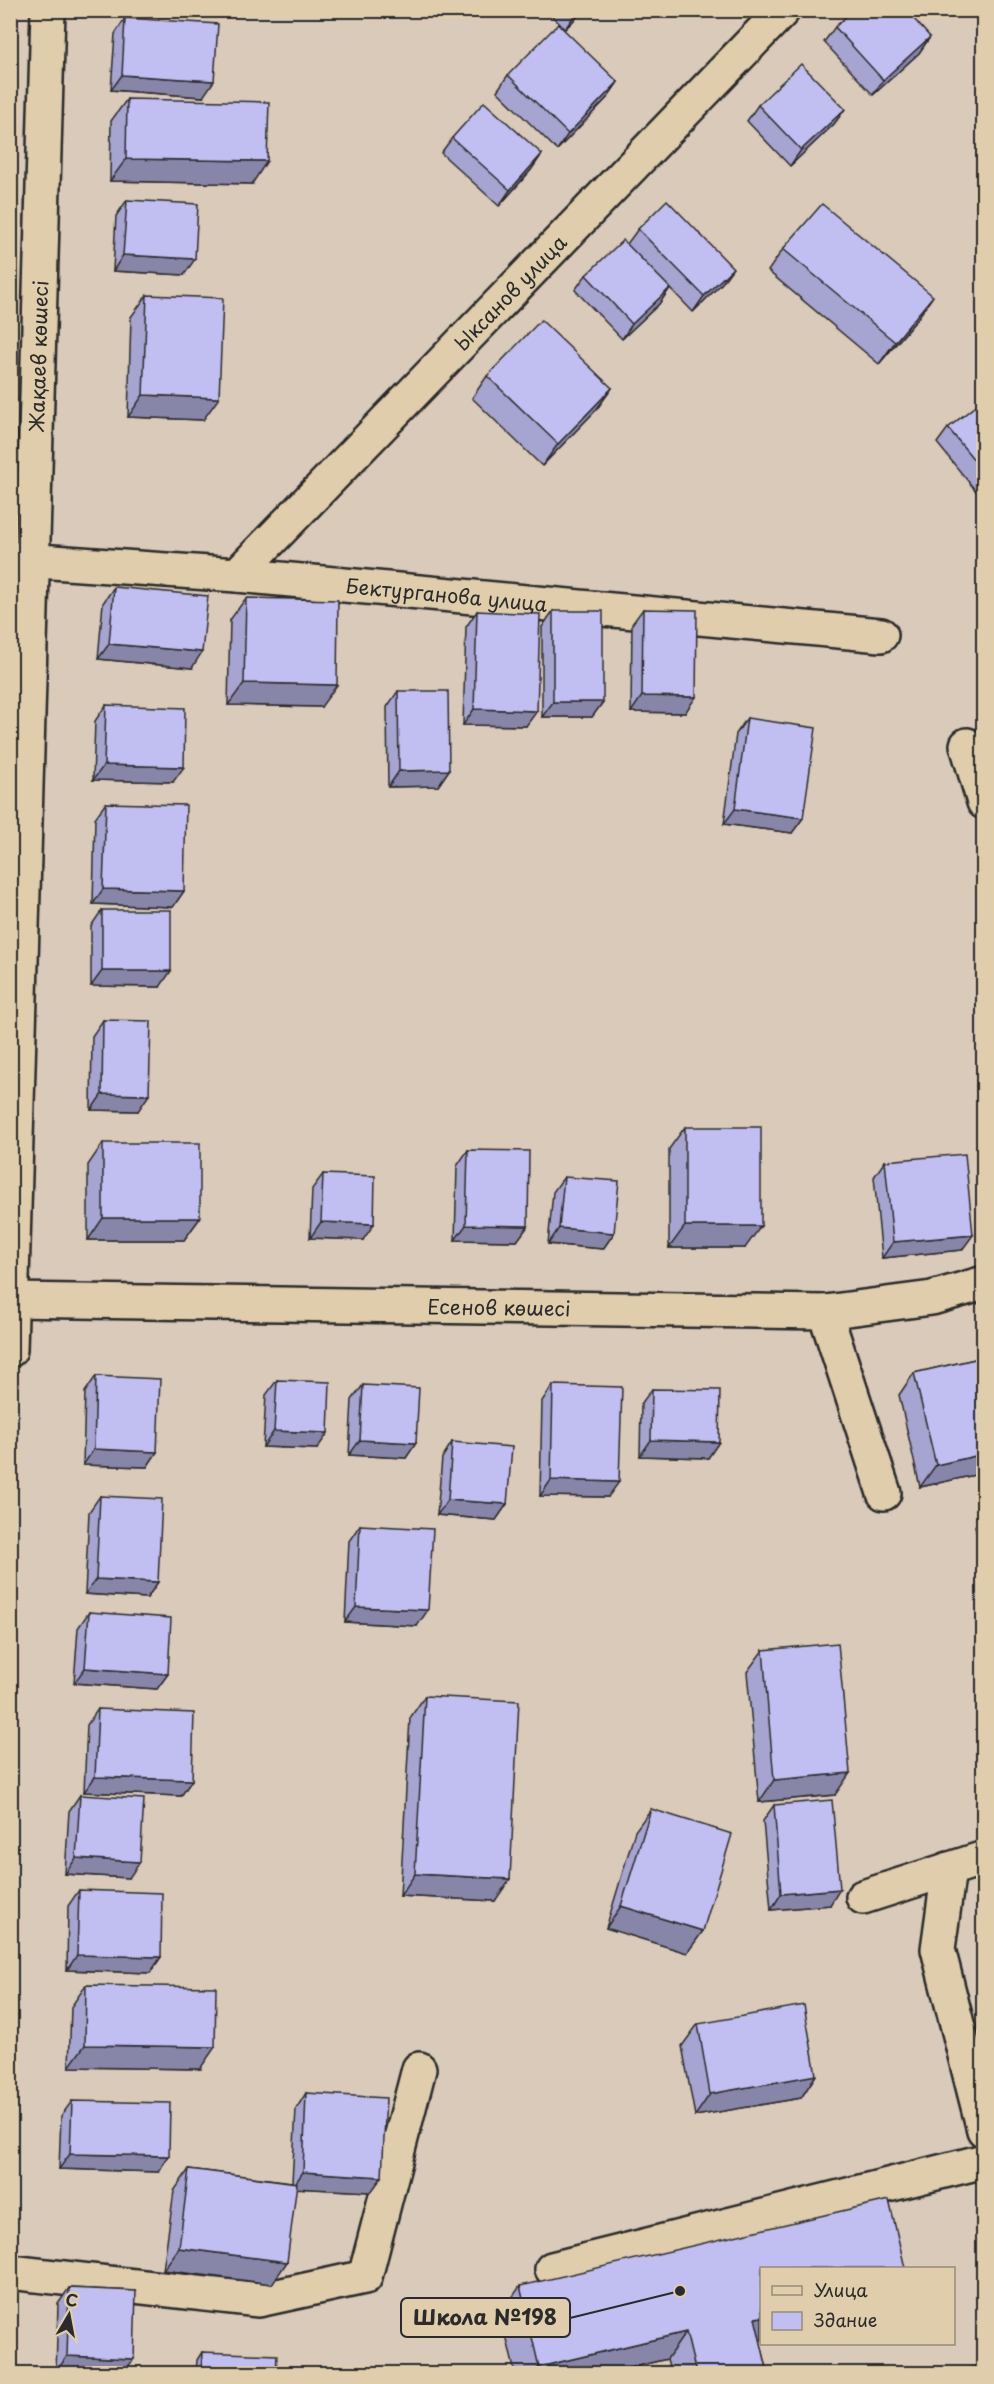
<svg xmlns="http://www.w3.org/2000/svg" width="994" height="2384" viewBox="0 0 994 2384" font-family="'Playpen Sans',sans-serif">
<rect width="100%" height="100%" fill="#d9cab9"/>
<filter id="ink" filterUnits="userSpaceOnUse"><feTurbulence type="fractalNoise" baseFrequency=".0167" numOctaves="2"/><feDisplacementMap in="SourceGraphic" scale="12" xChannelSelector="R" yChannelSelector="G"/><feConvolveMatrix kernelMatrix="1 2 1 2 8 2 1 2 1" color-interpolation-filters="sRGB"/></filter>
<g filter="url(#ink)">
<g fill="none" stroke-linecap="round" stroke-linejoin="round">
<defs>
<g id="minor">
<path id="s1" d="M10 559 237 575 881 635"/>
<path id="s2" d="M237 575 783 10"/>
<path d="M967 745 984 802"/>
<path id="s3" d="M10 1300 825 1312 932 1298 984 1283"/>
<path d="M825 1312 884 1493"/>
<path id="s4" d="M10 1350 48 10"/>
<path d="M949 1869 938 1949 984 2130"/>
<path d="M863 1897 984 1858"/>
<path d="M552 2269 984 2161"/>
<path d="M10 2272 259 2300 365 2277 419 2069"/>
</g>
</defs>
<!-- minor casing -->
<use href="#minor" stroke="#2b2b2b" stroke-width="38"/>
<!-- minor -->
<use href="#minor" stroke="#dfcdab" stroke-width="33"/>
</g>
<!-- wall -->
<g fill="#a6a4d0" stroke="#2b2b2b" stroke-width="1.5">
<path d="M546 10H584L565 29Z"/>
<path d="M125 18 203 97 111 90 115 34Z"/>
<path d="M835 27 930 37 919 53 873 95 824 42Z"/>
<path d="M508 75 618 82 607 98 557 150 497 91Z"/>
<path d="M127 99 252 184 110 181 111 121Z"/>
<path d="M758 105 845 109 834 124 790 166 747 121Z"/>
<path d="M452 138 542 154 531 170 499 206 441 153Z"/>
<path d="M127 200 184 275 113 271 116 216Z"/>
<path d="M638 229 722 283 693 312 670 288 659 304 622 339 575 290 586 275 627 244Z"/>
<path d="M783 249 918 318 879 364 768 271Z"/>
<path d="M147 295 203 420 128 417 131 317Z"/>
<path d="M487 376 612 388 596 410 542 466 472 398Z"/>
<path d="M984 399V501L937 443 948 428Z"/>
<path d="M114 587 192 668 98 659 103 603Z"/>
<path d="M246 598 321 707 228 705 230 620Z"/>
<path d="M643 609 685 713 631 712 632 624Z"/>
<path d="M477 611 526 726 463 725 466 627Z"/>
<path d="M553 611 603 702 592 717H542V627Z"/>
<path d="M398 691 449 770 438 786 388 787 387 707Z"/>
<path d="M106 705 173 782 93 780 95 721Z"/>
<path d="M747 718 803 818 792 833 724 824 736 734Z"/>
<path d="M106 803 184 891 173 907 93 904 95 818Z"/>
<path d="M102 910 160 987 91 986V926Z"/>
<path d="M103 1020 138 1111 91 1110 92 1036Z"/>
<path d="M685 1127 745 1248H669V1149Z"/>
<path d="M103 1143 200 1218 184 1240H88V1165Z"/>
<path d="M468 1150 528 1226 517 1241 455 1240 457 1166Z"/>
<path d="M885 1161 962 1250 882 1258 874 1177Z"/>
<path d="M323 1174 363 1240 310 1238 312 1189Z"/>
<path d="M564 1177 614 1233 603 1249 548 1244 553 1192Z"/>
<path d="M984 1357V1473L920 1487 899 1395 914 1373Z"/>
<path d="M96 1376 157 1452 147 1467 83 1465 85 1392Z"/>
<path d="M277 1380 317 1449 263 1447 266 1395Z"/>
<path d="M363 1385 416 1443 406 1458 349 1455 352 1400Z"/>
<path d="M553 1385 608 1497 540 1496 542 1401Z"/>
<path d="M652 1389 719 1442 708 1458 640 1456 641 1404Z"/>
<path d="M452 1442 507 1504 496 1520 437 1515 442 1458Z"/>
<path d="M100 1496 158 1582 147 1598 85 1594 89 1512Z"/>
<path d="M984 1514V1562L975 1526Z"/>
<path d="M360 1525 417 1626 345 1622 349 1541Z"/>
<path d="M89 1612 168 1674 157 1689 74 1683 78 1628Z"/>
<path d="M763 1650 835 1795 759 1802 747 1672Z"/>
<path d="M425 1696 495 1901 400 1896 410 1718Z"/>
<path d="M98 1709 192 1780 181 1796 84 1792 87 1725Z"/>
<path d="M80 1795 129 1878 65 1874 69 1811Z"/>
<path d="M774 1805 830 1905 771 1910 763 1821Z"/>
<path d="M651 1809 703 1931 687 1953 606 1928 635 1831Z"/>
<path d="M79 1890 161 1957 150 1973 67 1970 68 1906Z"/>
<path d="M86 1985 200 2069 69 2067 71 2007Z"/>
<path d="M698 2024 816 2075 801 2098 695 2116 682 2046Z"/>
<path d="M306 2093 371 2192 296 2188 272 2284 163 2270 174 2191 189 2169 292 2182 296 2109Z"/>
<path d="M72 2101 158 2172 59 2169 61 2116Z"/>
<path d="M520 2286 760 2340 768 2373H671L667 2359 607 2373H515L501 2314Z"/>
<path d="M69 2288 136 2291 56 2372 58 2304Z"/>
<path d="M202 2352 276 2373H196L197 2360Z"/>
<path d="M984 2354V2373L975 2367Z"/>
</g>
<!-- shaded-wall -->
<g fill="#8786a9" stroke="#2b2b2b" stroke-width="1.5">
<path d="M116 10H211L206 17 112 16Z"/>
<path d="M579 10H584L565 29 576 13Z"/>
<path d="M930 37 919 53 873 95 883 80Z"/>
<path d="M122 75 214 81 203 97 111 90Z"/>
<path d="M618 82 607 98 557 150 568 134Z"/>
<path d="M845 109 834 124 790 166 801 150Z"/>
<path d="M542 154 531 170 499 206 510 190Z"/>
<path d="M126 159 267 161 252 184 110 181Z"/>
<path d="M123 255 195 259 184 275 113 271Z"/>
<path d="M733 268 722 283 693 312 704 296Z"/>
<path d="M670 288 659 304 622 339 632 324Z"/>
<path d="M933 296 918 318 879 364 895 342Z"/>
<path d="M612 388 596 410 542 466 558 444Z"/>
<path d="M143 395 219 398 203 420 128 417Z"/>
<path d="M109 644 202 652 192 668 98 659Z"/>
<path d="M244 683 337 685 321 707 228 705Z"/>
<path d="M642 696 696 697 685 713 631 712Z"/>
<path d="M553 702H603L592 717H542Z"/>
<path d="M474 709 537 711 526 726 463 725Z"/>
<path d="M104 765 184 767 173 782 93 780Z"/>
<path d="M449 770 438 786 388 787 399 771Z"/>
<path d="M735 809 803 818 792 833 724 824Z"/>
<path d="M103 889 184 891 173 907 93 904Z"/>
<path d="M102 971H171L160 987 91 986Z"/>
<path d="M102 1094 149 1095 138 1111 91 1110Z"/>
<path d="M103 1218H200L184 1240H88Z"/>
<path d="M321 1222 374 1224 363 1240 310 1238Z"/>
<path d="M466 1225 528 1226 517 1241 455 1240Z"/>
<path d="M685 1226H761L745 1248H669Z"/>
<path d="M559 1228 614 1233 603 1249 548 1244Z"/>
<path d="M973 1235 962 1250 882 1258 893 1242Z"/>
<path d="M274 1431 328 1433 317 1449 263 1447Z"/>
<path d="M360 1440 416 1443 406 1458 349 1455Z"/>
<path d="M651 1440 719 1442 708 1458 640 1456Z"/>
<path d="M94 1449 157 1452 147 1467 83 1465Z"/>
<path d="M984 1454V1473L920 1487 936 1465Z"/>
<path d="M551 1480 619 1482 608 1497 540 1496Z"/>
<path d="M448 1500 507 1504 496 1520 437 1515Z"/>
<path d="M96 1579 158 1582 147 1598 85 1594Z"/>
<path d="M356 1607 428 1610 417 1626 345 1622Z"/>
<path d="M85 1668 168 1674 157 1689 74 1683Z"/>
<path d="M850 1773 835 1795 759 1802 774 1780Z"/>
<path d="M95 1777 192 1780 181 1796 84 1792Z"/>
<path d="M76 1858 140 1862 129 1878 65 1874Z"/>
<path d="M415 1874 510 1879 495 1901 400 1896Z"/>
<path d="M840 1889 830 1905 771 1910 781 1894Z"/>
<path d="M621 1906 703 1931 687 1953 606 1928Z"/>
<path d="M77 1955 161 1957 150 1973 67 1970Z"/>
<path d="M85 2045 215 2047 200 2069 69 2067Z"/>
<path d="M816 2075 801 2098 695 2116 710 2094Z"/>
<path d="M70 2154 169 2156 158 2172 59 2169Z"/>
<path d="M303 2172 382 2177 371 2192 292 2188Z"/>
<path d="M179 2248 287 2262 272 2284 163 2270Z"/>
<path d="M762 2317V2340L735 2346 755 2318Z"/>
<path d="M686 2332 667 2359 607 2373H534L539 2367Z"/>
<path d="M67 2356 134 2359 123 2373 56 2372Z"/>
</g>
<!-- building -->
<g fill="#c1bff2" stroke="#2b2b2b" stroke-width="1.5">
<path d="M853 10H906L930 37 883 80 835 27Z"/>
<path d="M125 18 218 24 214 81 122 75Z"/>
<path d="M558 24 618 82 568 134 508 75Z"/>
<path d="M801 64 845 109 801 150 758 105Z"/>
<path d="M127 99 269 102 267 161 126 159Z"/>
<path d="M484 102 542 154 510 190 452 138Z"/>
<path d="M127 200 198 204 195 259 123 255Z"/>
<path d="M667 200 733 268 704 296 638 229Z"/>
<path d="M822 204 933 296 895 342 783 249Z"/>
<path d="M623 240 670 288 632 324 586 275Z"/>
<path d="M147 295 223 298 219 398 143 395Z"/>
<path d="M541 320 612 388 558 444 487 376Z"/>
<path d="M984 399V472L948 428Z"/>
<path d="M114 587 208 596 202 652 109 644Z"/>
<path d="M246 598 338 600 337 685 244 683Z"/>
<path d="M643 609 697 610 696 697 642 696Z"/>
<path d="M477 611 540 614 537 711 474 709Z"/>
<rect x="553" y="611" width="50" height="91"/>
<path d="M398 691H448L449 770 399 771Z"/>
<path d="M106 705 185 708 184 767 104 765Z"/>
<path d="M747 718 816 728 803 818 735 809Z"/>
<path d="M106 803 186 805 184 891 103 889Z"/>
<rect x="102" y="910" width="69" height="61"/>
<path d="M103 1020 151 1021 149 1095 102 1094Z"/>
<rect x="685" y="1127" width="76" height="99"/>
<rect x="103" y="1143" width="97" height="75"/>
<path d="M468 1150 529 1151 528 1226 466 1225Z"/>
<path d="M965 1154 973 1235 893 1242 885 1161Z"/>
<path d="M323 1174 375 1176 374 1224 321 1222Z"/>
<path d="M564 1177 619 1181 614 1233 559 1228Z"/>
<path d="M984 1357V1454L936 1465 914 1373Z"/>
<path d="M96 1376 160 1379 157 1452 94 1449Z"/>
<path d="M277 1380 330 1382 328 1433 274 1431Z"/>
<path d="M363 1385 419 1388 416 1443 360 1440Z"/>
<path d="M553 1385 622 1387 619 1482 551 1480Z"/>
<path d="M652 1389 720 1390 719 1442 651 1440Z"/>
<path d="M452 1442 512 1447 507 1504 448 1500Z"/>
<path d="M100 1496 162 1499 158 1582 96 1579Z"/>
<path d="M360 1525 433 1529 428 1610 356 1607Z"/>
<path d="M89 1612 171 1618 168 1674 85 1668Z"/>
<path d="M838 1643 850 1773 774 1780 763 1650Z"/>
<path d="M425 1696 519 1701 510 1879 415 1874Z"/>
<path d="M98 1709 194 1713 192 1780 95 1777Z"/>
<path d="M80 1795 144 1799 140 1862 76 1858Z"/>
<path d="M832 1800 840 1889 781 1894 774 1805Z"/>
<path d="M651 1809 732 1834 703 1931 621 1906Z"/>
<path d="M79 1890 162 1893 161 1957 77 1955Z"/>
<path d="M86 1985 216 1987 215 2047 85 2045Z"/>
<path d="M804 2005 816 2075 710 2094 698 2024Z"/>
<path d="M306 2093 386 2098 382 2177 303 2172Z"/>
<path d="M72 2101 170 2103 169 2156 70 2154Z"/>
<path d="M189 2169 297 2183 287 2262 179 2248Z"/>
<path d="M889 2200 905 2268H762V2317L755 2318 768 2373H696L686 2332 539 2367 520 2286Z"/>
<path d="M69 2288 136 2291 134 2359 67 2356Z"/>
<path d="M202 2352 277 2355 276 2373H201Z"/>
<path d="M983 2365 984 2373H946Z"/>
</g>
</g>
<g text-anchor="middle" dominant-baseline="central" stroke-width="6" stroke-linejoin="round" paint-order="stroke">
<!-- street labels -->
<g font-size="20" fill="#2b2b2b" stroke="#dfcdab">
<text stroke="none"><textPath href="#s2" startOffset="393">Ыксанов улица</textPath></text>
<text stroke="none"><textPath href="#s4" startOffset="994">Жақаев көшесі</textPath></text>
<text stroke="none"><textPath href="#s1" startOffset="438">Бектурганова улица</textPath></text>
<text stroke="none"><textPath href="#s3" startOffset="489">Есенов көшесі</textPath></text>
</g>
</g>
<!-- callouts -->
<path fill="none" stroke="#2b2b2b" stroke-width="2" d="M680 2291L570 2318"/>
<circle fill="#2b2b2b" stroke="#dfcdab" stroke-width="2" cx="680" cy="2291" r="6"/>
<rect fill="#dfcdab" stroke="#2b2b2b" stroke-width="2" x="401" y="2298" width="169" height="39" rx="6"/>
<g font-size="21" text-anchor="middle" font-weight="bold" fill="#2b2b2b">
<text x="485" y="2325">Школа №198</text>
</g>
<!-- margin -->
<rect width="994" height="2384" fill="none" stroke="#dfcdab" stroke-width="36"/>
<rect x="18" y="18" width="958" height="2348" fill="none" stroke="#2b2b2b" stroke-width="2" filter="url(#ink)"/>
<!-- legend -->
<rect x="760" y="2267" width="195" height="78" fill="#dfcdab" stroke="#978c78" stroke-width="1.5"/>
<rect x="772" y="2286" width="30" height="9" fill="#dfcdab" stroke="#978c78" stroke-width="1.5"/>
<text x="814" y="2297" font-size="18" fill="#2b2b2b">Улица</text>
<rect x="772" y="2312" width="30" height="18" fill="#c1bff2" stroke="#978c78" stroke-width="1.5"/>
<text x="814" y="2327" font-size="18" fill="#2b2b2b">Здание</text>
<!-- north arrow -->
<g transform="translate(69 2315) rotate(10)" stroke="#dfcdab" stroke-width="4.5" paint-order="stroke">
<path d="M0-4.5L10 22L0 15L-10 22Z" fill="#2b2b2b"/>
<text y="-9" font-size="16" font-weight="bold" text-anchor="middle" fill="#2b2b2b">С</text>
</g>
</svg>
